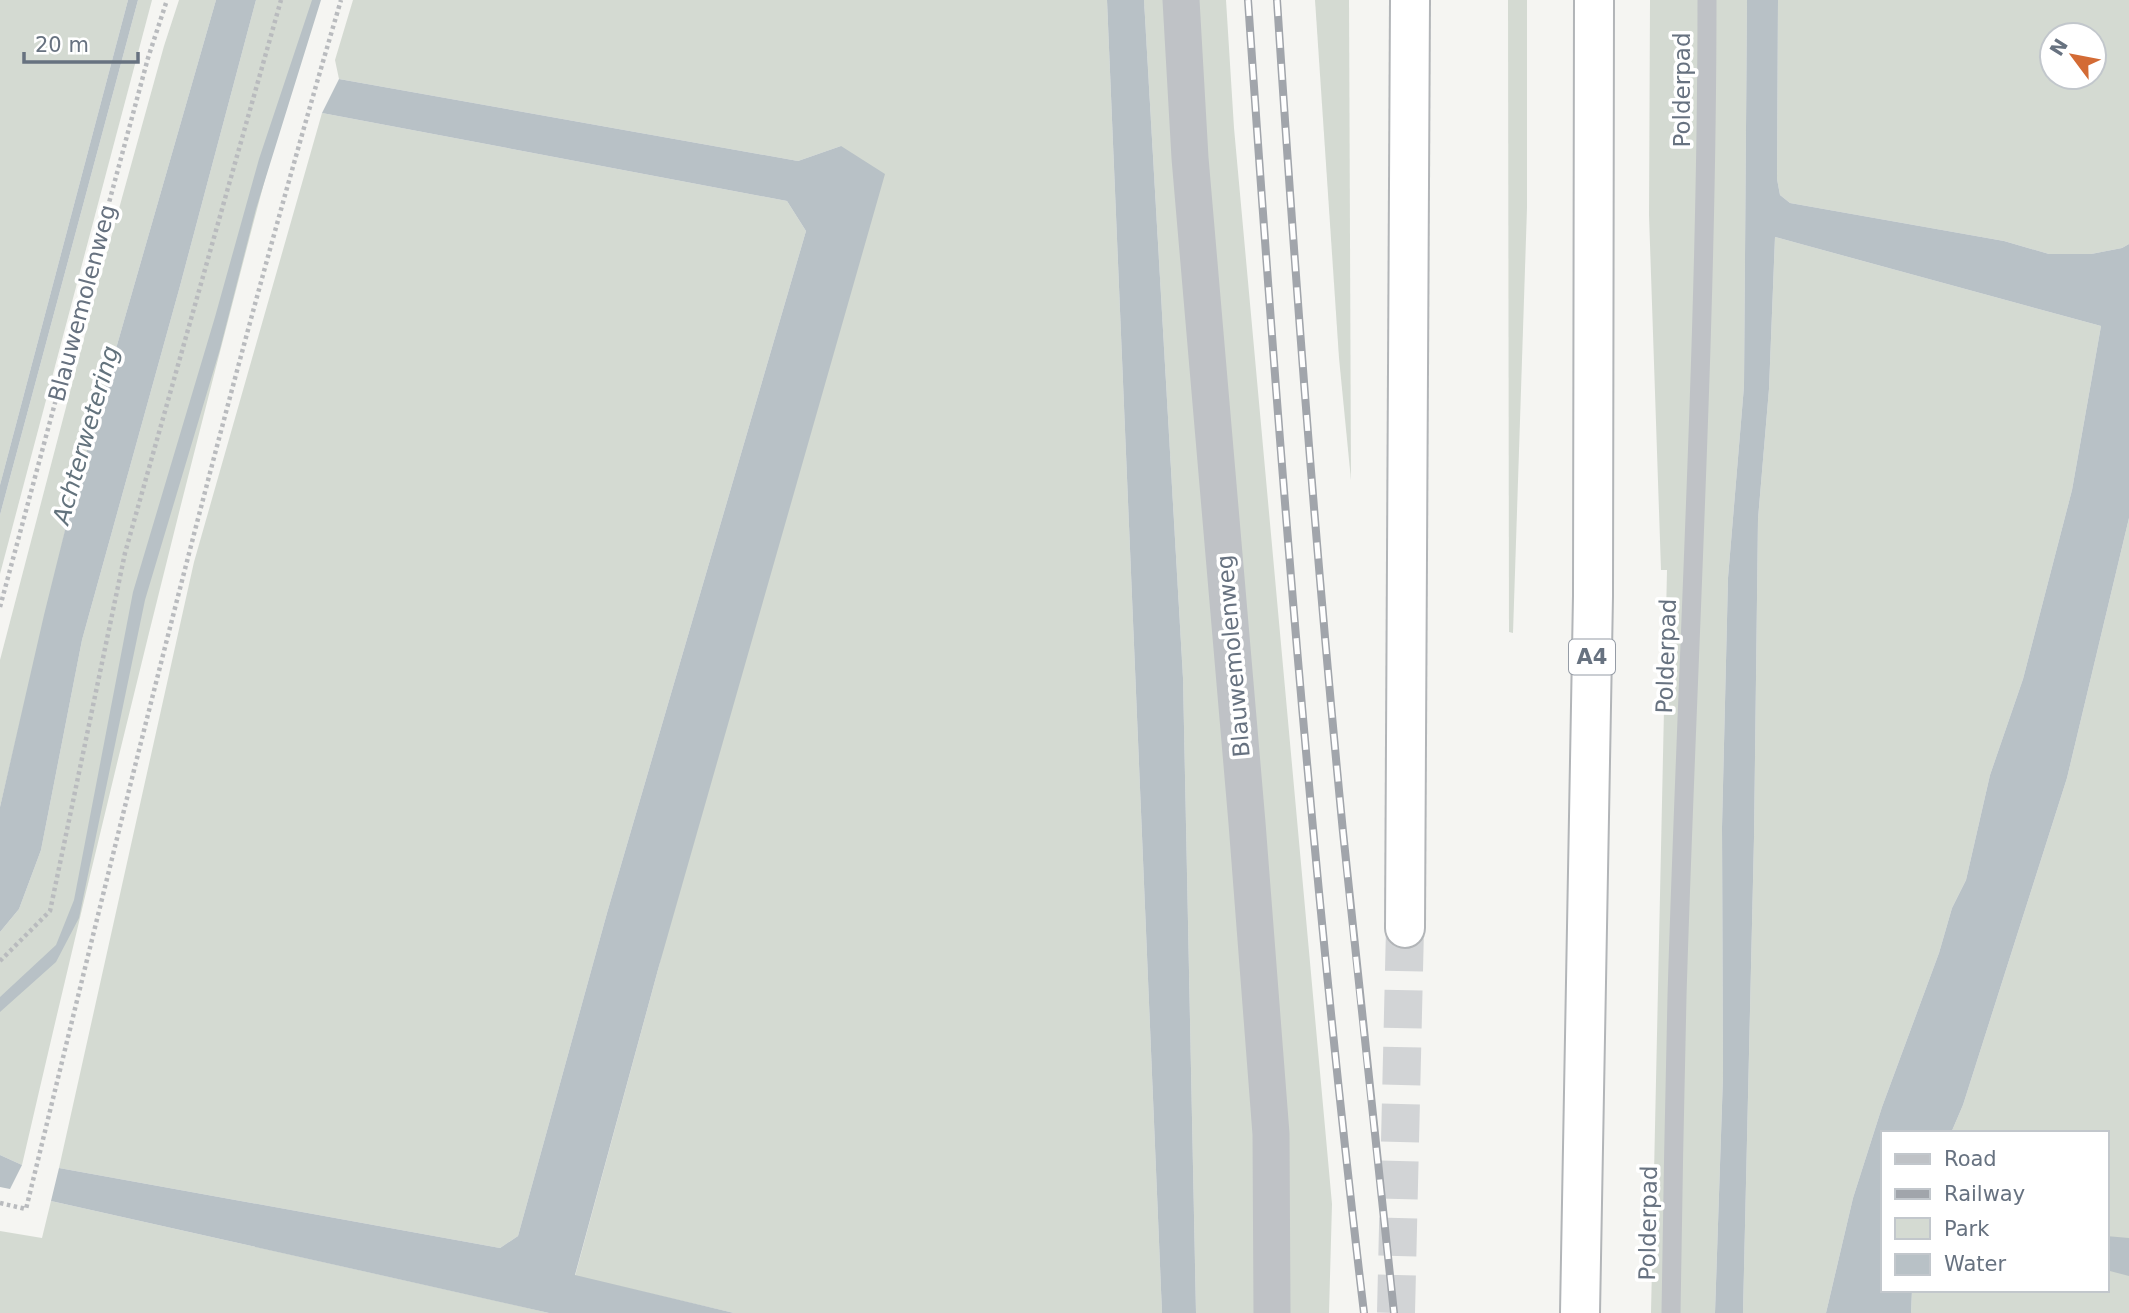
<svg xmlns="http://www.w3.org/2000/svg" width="2129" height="1313" viewBox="0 0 2129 1313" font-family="'DejaVu Sans',sans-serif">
<rect width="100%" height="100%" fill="#f5f5f2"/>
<!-- green -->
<g fill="#d4dad2" fill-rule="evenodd">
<path d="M0 0H128L0 485Z"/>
<path d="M138 0H152L0 574V515Z"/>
<path d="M179 0H216L72 502 0 807V660L99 281 164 46Z"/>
<path d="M256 0H313C208 386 112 775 22 1165L0 1155V932L19 909 41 850 82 640 180 286Z"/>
<path d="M353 0H1107L1162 1313H734L575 1276 659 966 841 146 798 161 339 79 335 60Z"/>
<path d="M1144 0H1166L1258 1145 1262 1313H1196L1183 678Z"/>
<path d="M1194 0H1226L1234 128 1332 1204 1329 1313H1289Z"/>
<path d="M1315 0H1349L1351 480 1339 358Z"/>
<path d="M1508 0H1527V208L1513 633 1509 632Z"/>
<path d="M1650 0H1747L1744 386 1728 578 1722 827 1723 1076 1715 1313H1651L1667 570H1661L1649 215Z"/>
<path d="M1778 0H2129V244L2122 248 2091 254H2049L2004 241 1790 203 1780 195 1777 179ZM2052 35H2094V77H2052Z"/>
<path d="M322 113 787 201 806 231 607 913 518 1236 500 1248 59 1168 194 562Z"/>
<path d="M1775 237 2101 326 2072 490 2023 679 1990 775 1966 880 1952 908 1939 953 1882 1107 1853 1198 1826 1313H1743L1754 838 1758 519 1769 389Z"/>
<path d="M2129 518V1313H1911L1912 1290H2106V1133H1951L1963 1105 2067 778Z"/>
<path d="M51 1201 519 1306 549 1313H0V1231L42 1238Z"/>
</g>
<!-- water -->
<g fill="#b8c1c6">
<path d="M128 0H138L0 515V485Z"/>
<path d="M216 0H256L180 286 82 640 41 850 19 909 0 932V807L44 615 72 502Z"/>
<path d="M312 0H321L256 209 220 349 145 600 79 918 56 962 0 1012V997L56 945 74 900 133 592 215 317 259 159Z"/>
<path d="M1107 0H1144L1183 678 1196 1313H1162Z"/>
<path d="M1747 0H1778L1777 179 1780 195 1790 203 2004 241 2049 254H2091L2122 248 2129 244V518L2067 778 1963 1105 1951 1133H1882V1290H1912L1911 1313H1826L1853 1198 1882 1107 1939 953 1952 908 1966 880 1990 775 2023 679 2072 490 2101 326 1775 237 1769 389 1758 519 1754 838 1743 1313H1715L1723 1076 1722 827 1728 578 1744 386Z"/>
<path d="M339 79 798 161 841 146 885 174 659 966 575 1275 734 1313H549L51 1201 59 1168 500 1248 518 1236 607 913 806 231 787 201 322 113Z"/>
<path d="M0 1155 22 1165 10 1189 0 1187Z"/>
<path d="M2106 1236 2129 1238V1276L2106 1270Z"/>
</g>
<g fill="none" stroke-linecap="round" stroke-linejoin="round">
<!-- highway-tunnel -->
<path stroke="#d2d4d6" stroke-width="38" stroke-dasharray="38 19" stroke-linecap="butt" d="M1396 1313 1405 928"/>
<defs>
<g id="highway">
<path d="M1405 928 1410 0"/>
<path d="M1580 1313 1593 596 1594 0"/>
</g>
</defs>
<!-- highway casing -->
<use href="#highway" stroke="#b2b5b8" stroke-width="42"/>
<!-- path -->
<g stroke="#b9bbbe" stroke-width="4.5" stroke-dasharray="3.5 3.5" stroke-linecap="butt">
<path d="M0 607 148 58 167 0"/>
<path d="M0 961 50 911 125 553 281 0"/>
<path d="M0 1203 26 1209C125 804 223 400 341 0"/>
</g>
<!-- lane -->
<path stroke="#bfc2c6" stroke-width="19" d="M1671 1313C1673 1207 1674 1102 1677 996 1687 664 1707 332 1707 0"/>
<!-- street -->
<path stroke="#bfc2c6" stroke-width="37" d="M1181 0 1190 158 1247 823 1271 1134 1272 1313"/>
<!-- highway -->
<use href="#highway" stroke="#fff" stroke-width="38"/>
<defs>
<g id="rail">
<path d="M1248 0C1278 438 1312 877 1364 1313"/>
<path d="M1277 0C1295 278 1316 555 1343 832 1359 993 1377 1153 1394 1313"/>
</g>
</defs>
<!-- rail casing -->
<use href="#rail" stroke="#a1a5ab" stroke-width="8"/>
<!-- rail -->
<use href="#rail" stroke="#fff" stroke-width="5" stroke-dasharray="16" stroke-linecap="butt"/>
</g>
<g text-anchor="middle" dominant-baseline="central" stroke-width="7" stroke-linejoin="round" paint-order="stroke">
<!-- shield labels -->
<rect fill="#fff" stroke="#959ca6" stroke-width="2" x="1569" y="639.5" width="46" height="35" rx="5"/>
<g font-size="21" font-weight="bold" fill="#677280">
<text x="1592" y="657">A4</text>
</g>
<!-- street labels -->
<g font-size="23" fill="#677280" stroke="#fff">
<text transform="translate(1682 90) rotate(-90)">Polderpad</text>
<text transform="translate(82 303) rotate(-75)">Blauwemolenweg</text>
<text transform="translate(1233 656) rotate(-95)">Blauwemolenweg</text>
<text transform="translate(1666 656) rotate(-88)">Polderpad</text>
<text transform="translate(1648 1223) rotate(-89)">Polderpad</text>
</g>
<!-- water labels -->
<g font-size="24" font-style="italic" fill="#63737d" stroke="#fff">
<text transform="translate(86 435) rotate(-74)">Achterwetering</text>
</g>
</g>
<!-- legend -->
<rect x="1881" y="1131" width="228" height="161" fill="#ffffff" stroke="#c2c7cc" stroke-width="2"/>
<rect x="1895" y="1154" width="35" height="10" fill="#bfc2c6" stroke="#c2c7cc" stroke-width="2"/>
<text x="1944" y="1166" font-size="21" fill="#677280">Road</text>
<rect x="1895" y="1189" width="35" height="10" fill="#a1a5ab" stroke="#c2c7cc" stroke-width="2"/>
<text x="1944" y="1201" font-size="21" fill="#677280">Railway</text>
<rect x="1895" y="1218" width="35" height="21" fill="#d4dad2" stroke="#c2c7cc" stroke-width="2"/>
<text x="1944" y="1236" font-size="21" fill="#677280">Park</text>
<rect x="1895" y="1254" width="35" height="21" fill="#b8c1c6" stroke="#c2c7cc" stroke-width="2"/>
<text x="1944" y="1271" font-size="21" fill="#677280">Water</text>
<!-- north arrow -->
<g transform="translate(2073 56) rotate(302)"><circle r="33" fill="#ffffff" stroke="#c2c7cc" stroke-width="2"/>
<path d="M0-5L12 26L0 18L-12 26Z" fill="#d36b35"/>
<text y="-10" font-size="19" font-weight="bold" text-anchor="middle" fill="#677280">N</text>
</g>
<!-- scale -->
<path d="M24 52v10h114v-10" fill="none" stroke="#677280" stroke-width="3.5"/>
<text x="35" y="52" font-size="21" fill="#677280" stroke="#ffffff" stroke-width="5" paint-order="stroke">20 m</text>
</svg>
